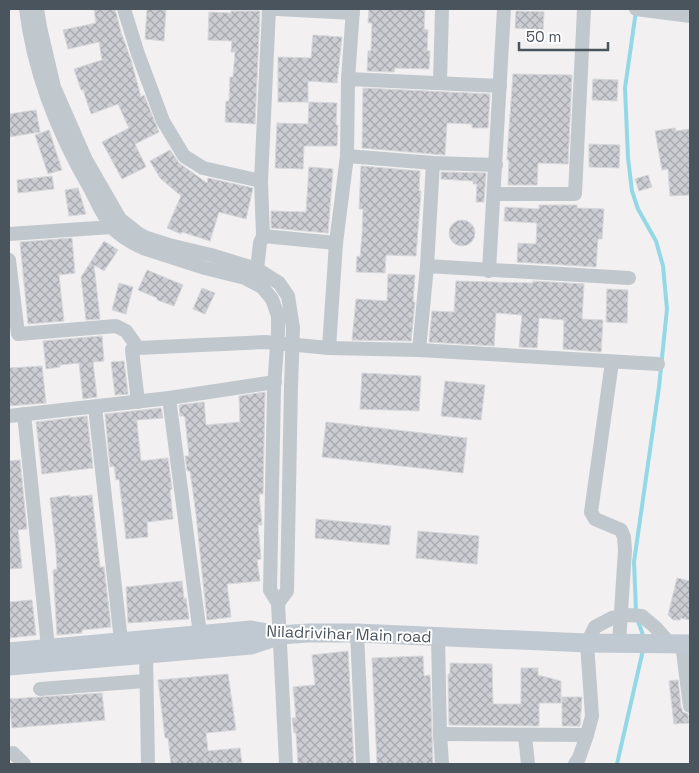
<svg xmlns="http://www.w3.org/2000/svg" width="699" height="773" viewBox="0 0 699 773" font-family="'Space Grotesk',sans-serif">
<defs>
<pattern id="building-cross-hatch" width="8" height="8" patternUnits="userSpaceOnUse" patternTransform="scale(1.25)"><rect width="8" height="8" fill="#cbcdd2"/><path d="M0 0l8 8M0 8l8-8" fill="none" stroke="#a7a9ae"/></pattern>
</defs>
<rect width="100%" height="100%" fill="#f3f0f1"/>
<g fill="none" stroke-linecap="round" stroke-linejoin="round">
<!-- stream -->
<g stroke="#93d8e6" stroke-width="4">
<path d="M636 611 634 562 659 387 667 309 663 266 656 241 638 209 632 191 628 158 625 88 636 11"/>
<path d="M637 618 644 638"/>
<path d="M617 764 643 650"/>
</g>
</g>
<!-- building -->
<g fill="url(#building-cross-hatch)" stroke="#d5d7db">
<path d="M94 9H115L121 32 131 60 141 97 144 95 159 132 135 144 146 167 122 179 102 142 129 128 118 104 91 114 83 90H81L74 69 102 60 99 42 68 49 63 30 96 23Z"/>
<path d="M147 9H166L164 41 145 39Z"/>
<path d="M369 9H425L424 29 428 30 427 51H430L429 69 395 68 394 72 367 71 368 51H371L372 23H368Z"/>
<path d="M231 11H260L255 124 225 122 226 101H229L230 77H233L235 52H231L232 41 208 40 209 12 231 13Z"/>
<path d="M516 11 544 12 543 30 515 28Z"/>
<path d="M313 35 342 37 337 83 308 81V102H278V57L311 58Z"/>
<path d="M513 74 572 75 568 164 538 163 537 185H508L509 160H507L508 143Z"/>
<path d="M593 79 618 80 617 101 592 100Z"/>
<path d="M363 88 490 94 488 128H472V124L447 123 445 155 362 148Z"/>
<path d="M309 102 337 103 336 125H338L337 146H304L303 169 275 168 277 123 308 124Z"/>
<path d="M36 110 40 132 9 137V114Z"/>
<path d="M675 128 676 131 690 129V195L670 196 668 169 662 170 655 131Z"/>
<path d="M49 130 62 170 48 174 35 135Z"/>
<path d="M589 144 620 145 619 168 589 167Z"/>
<path d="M170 150 179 163 207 183 208 178 253 188 246 219 219 212 210 241 182 232 181 234 167 228 181 196 160 178 150 161Z"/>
<path d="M361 166 420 171 419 191H421L416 256 386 255 385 273 356 272 357 256 360 257 362 235 363 209H359Z"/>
<path d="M309 167 333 169 328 233 271 228V211L306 212Z"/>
<path d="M441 172 486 173 484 202H476L477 184H473V181L441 179Z"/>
<path d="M648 175 652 187 639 191 635 179Z"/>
<path d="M52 176 54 189 18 193 17 180Z"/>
<path d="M78 188 86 214 69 216 65 190Z"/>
<path d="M539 205H577V208L604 209 602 239H598L596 267 517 262 518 243 536 244 537 223 504 221 505 207 539 209Z"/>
<circle cx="462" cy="233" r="13"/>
<path d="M72 238 75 273 59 275 64 321 28 324 20 242Z"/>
<path d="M104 241 118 250 104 271 94 265 100 319 86 320 81 277Z"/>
<path d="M147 270 183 285 174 306 157 300V298L138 290Z"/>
<path d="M388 274 415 275 413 302H415L411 341 352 340 356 299 387 301Z"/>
<path d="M456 281 533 283V281L584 284 582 319 603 320 601 352 563 349 564 320 539 318 537 348 519 347 522 315 496 313 494 346 429 342 432 311 454 312Z"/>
<path d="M119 283 133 287 126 314 112 310Z"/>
<path d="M202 288 215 293 205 314 193 309Z"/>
<path d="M607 289 628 290 627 323 606 322Z"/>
<path d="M102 336 104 361 93 362 97 397 83 399 79 363 60 365V367L46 369 43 341Z"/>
<path d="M124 361 128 394 115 395 111 362Z"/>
<path d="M42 366 46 403 9 406V368Z"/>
<path d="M362 373 421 376 419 411 360 409Z"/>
<path d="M445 381 485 385 481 420 441 416Z"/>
<path d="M265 392 263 494H259L262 525H258L261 559 257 560 260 581 227 584 231 617 207 620 196 514 190 471H187L185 456H189L185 418 184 416H180L179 405 204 402 206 425 240 422 239 396Z"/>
<path d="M161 408 163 418 137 420V423L141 461 168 458 172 489 170 490 173 519 147 522 148 537 126 539 119 479 116 480 114 466 110 467 105 414Z"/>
<path d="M87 416 93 468 42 474 36 422Z"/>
<path d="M326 422 467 438 463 473 322 457Z"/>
<path d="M20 460 27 529 18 530 22 568 9 569V461Z"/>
<path d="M70 495V497L92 495 100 567H104L111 627 82 630V633L57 635 53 570 57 569 56 551 50 498Z"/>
<path d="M316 519 391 526 389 545 315 538Z"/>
<path d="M418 531 479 536 477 564 416 558Z"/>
<path d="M677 578 690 581V620L681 618 680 620H673L668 615Z"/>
<path d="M182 581 184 599 186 598 189 619 128 623 126 587Z"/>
<path d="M32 600 36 635 9 638V602Z"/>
<path d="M348 651 354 764H298L296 733H294L293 725 292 718H296L293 687 315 685 312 655Z"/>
<path d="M423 656 424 676 430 675 433 764H377L372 658Z"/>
<path d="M450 663 492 664 493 704H521V668H538V675L561 681V703H539V726L449 725 448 674H450Z"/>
<path d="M228 674 236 730 206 733 208 751 240 748 242 763 171 764 168 738H165L158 680Z"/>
<path d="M678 680 681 707 683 712 688 714 689 723 674 724 669 681Z"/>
<path d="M102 693 105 720 12 728 9 699Z"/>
<path d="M562 697H582L580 726H562Z"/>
</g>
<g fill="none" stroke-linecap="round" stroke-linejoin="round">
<!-- street -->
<g stroke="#c0c8ce" stroke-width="14">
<path d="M26 9C34 74 58 134 91 190 97 202 103 216 112 227 119 236 132 243 143 248L205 268 245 278 262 287 272 299 278 316V332L274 388 270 590 278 603 286 764"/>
<path d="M37 9 40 27 54 87 86 160 120 219 139 234 147 238 169 245 211 255 257 269 279 283 288 296 293 328 291 387 287 591 278 603"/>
<path d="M124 9 138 54 163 121 184 156 203 168 261 181"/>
<path d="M277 9 353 13"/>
<path d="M636 9 690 16"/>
<path d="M348 79 500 86"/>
<path d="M440 82 442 9"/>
<path d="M347 156 433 163 496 165"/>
<path d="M494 194H575L584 9"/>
<path d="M9 234 112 227"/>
<path d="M263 236 336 243"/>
<path d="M9 260 18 334 116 326 126 331 138 348"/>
<path d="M427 266 629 278"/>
<path d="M257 269 260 243 263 236 261 181 269 9"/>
<path d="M489 271 504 9"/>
<path d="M329 348 336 243 347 156 348 79 353 9"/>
<path d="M419 350 427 266 433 163"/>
<path d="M612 362 591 512 595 519 621 530 624 537 625 550 619 643"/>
<path d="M169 398 200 634"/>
<path d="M138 402 132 350 138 348 265 342 329 348 419 350 658 364"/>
<path d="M95 407 121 641"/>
<path d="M24 414 48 647"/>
<path d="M9 416 169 398 275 382"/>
<path d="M357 633 363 764"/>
<path d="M438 637 440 734 442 764"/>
<path d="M682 644 690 706"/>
<path d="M146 653 148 764"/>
<path d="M40 689 145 681"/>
<path d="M440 734 587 735"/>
<path d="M525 736 528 764"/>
<path d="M13 753 24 764"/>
<path d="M575 764 579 758 587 735 592 716 587 643 595 627 612 618 628 615 642 616 655 627 670 644"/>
</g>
<!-- secondary -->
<g stroke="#c0c9d2" stroke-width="19">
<path d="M9 652 251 630 279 635 309 633H357L587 643 690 644"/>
<path d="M9 666 251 645 278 636"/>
</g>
</g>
<g text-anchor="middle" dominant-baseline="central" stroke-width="4" stroke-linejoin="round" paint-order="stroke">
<!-- street labels -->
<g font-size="16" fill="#4a545d" stroke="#fff">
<text transform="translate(349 634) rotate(2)">Niladrivihar Main road</text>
</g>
</g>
<!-- border -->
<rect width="699" height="773" fill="none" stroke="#4a545d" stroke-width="20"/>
<!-- scale -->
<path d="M519 42v8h89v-8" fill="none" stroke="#4a545d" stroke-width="2.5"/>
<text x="526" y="42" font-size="15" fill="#4a545d" stroke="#ffffff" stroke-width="4" paint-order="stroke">50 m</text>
</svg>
